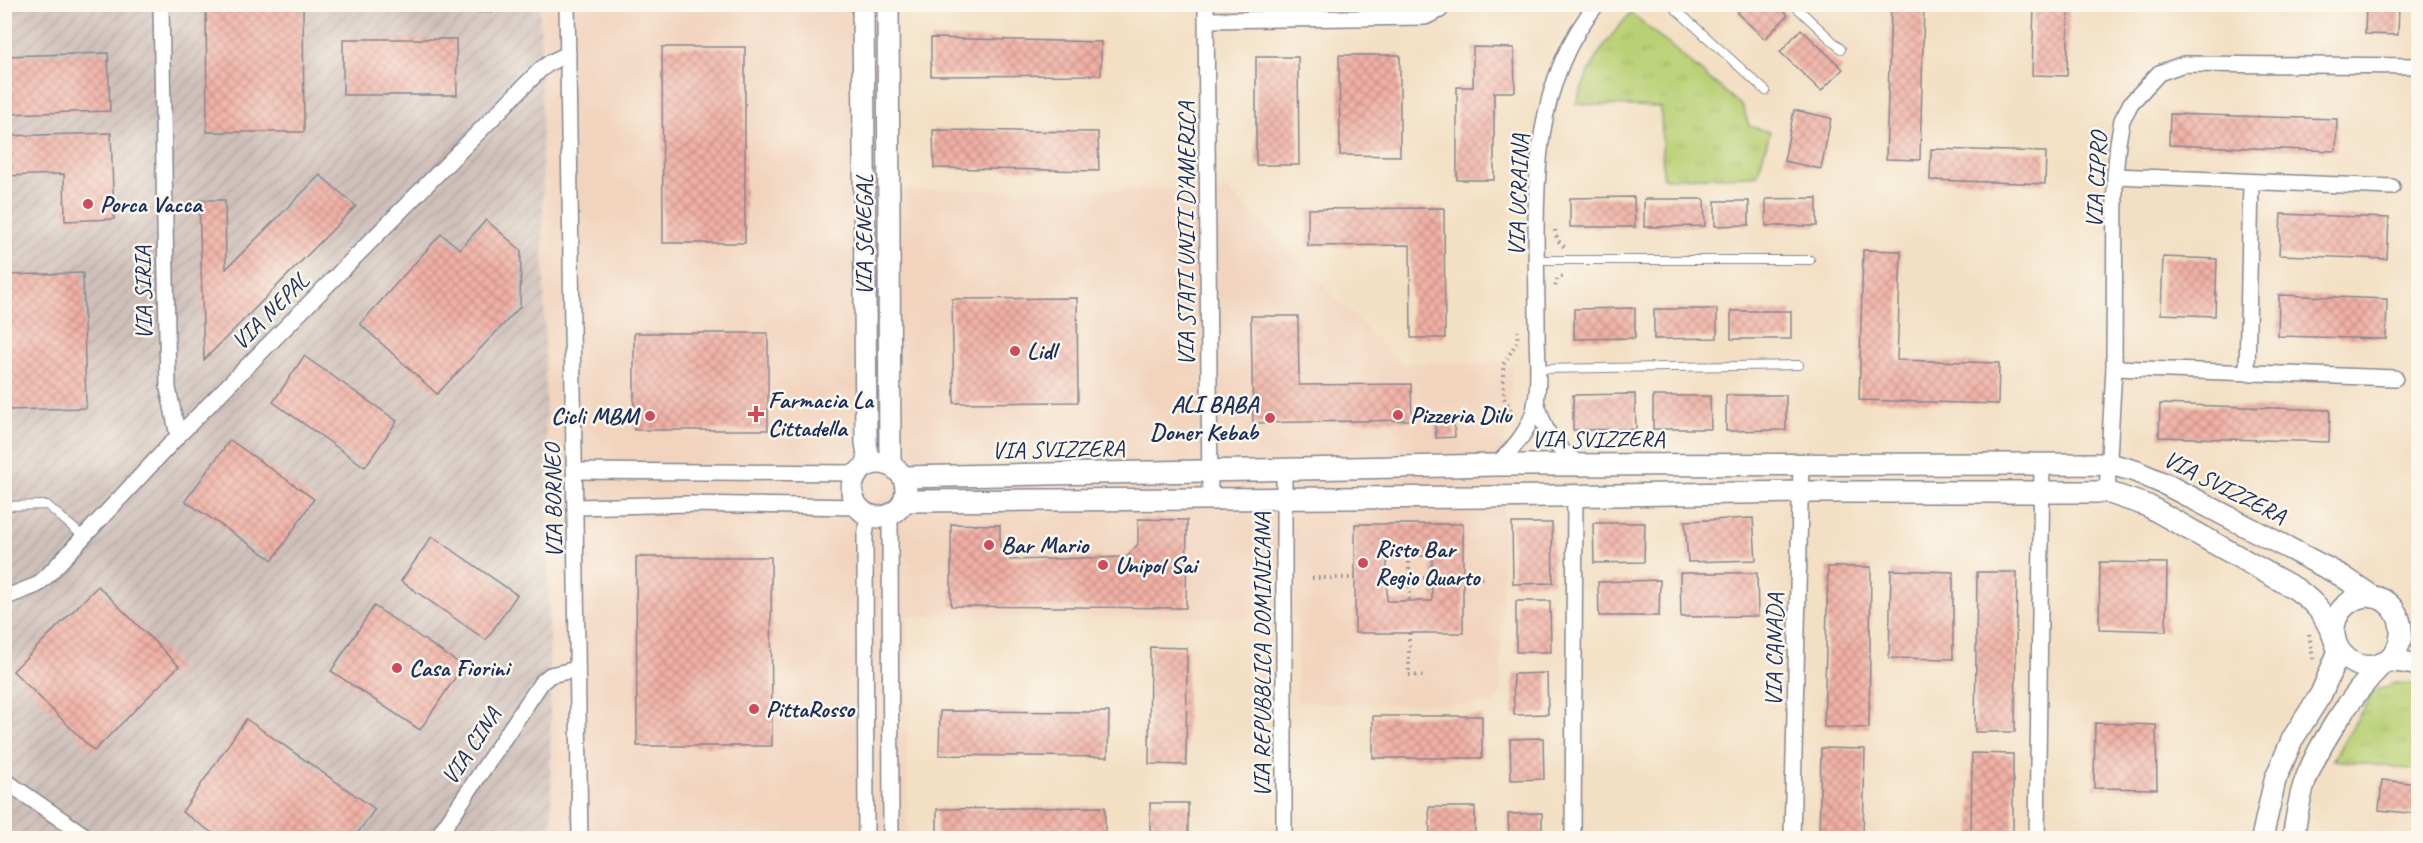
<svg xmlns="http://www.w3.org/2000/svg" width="2423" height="843" viewBox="0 0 2423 843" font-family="Caveat,sans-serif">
<defs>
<pattern id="industrial-furrows" width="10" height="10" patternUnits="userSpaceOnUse" patternTransform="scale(1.5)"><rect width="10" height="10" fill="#cfc0ba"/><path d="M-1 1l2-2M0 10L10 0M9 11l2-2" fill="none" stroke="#b1a5a2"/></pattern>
<pattern id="park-tufts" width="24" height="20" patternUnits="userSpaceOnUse" patternTransform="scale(1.5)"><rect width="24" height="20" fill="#bad075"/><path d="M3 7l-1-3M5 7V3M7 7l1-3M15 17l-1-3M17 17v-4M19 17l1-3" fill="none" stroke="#9fb368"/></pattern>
<pattern id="building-cross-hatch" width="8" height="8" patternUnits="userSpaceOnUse" patternTransform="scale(1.5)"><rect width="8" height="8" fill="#f2b0a4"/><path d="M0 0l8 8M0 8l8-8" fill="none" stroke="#c39089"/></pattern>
</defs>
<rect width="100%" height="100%" fill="#fbf7ec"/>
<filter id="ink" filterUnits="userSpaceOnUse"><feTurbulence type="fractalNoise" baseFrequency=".0167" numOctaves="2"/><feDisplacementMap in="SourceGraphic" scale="12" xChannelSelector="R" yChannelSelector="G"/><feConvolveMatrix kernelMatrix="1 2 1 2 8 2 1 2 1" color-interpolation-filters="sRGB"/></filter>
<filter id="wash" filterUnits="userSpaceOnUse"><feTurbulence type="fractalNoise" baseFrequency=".008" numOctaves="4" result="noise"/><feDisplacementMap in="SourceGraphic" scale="24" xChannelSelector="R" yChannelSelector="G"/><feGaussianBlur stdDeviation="1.35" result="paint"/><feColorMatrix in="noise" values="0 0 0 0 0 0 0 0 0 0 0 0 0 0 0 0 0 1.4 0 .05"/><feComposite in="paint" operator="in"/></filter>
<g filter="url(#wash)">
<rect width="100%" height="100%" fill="#f3dfc3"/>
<!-- built -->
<path fill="#f2d4be" d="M540 5H897V190H1228L1401 363H1512L1511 424 1505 436 1501 693 1495 705 1297 703V618L907 616V838H552Z"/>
<!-- industrial -->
<path fill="url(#industrial-furrows)" d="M5 5H540L552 838H5Z"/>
<!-- park -->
<g fill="url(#park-tufts)" stroke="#6a806a" stroke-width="1.5">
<path d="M1631 13 1743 107 1749 126 1770 132 1757 176 1663 178 1661 107 1576 104C1590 63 1602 45 1631 13Z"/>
<path d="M2395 683 2418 684V770L2333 760 2373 692Z"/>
</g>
<g id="blocks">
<!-- building -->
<g fill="url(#building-cross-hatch)" fill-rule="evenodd">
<path d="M206 4H303L304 132H207Z"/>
<rect x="460" y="4" width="31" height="8"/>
<path d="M1745 4H1777L1788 15 1765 39 1737 13Z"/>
<path d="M1891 4H1924L1920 160 1886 159Z"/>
<path d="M2034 4H2069L2067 76 2032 75Z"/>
<path d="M2366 4H2399L2398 35 2365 34Z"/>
<path d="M1801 29 1843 69 1821 91 1780 52Z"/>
<path d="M931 38 1101 42V75L931 76Z"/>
<path d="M343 39H456L457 95H343Z"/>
<path d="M662 47H745V243H663Z"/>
<path d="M1473 47 1514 48 1515 92H1494V180H1457V87H1473Z"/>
<path d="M108 53 110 111 4 114V56Z"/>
<path d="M1339 55H1400V156L1340 155Z"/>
<path d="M1256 57H1298L1299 165H1256Z"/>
<path d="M1794 110 1831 118 1821 169 1784 161Z"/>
<path d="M2170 114 2337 119 2336 151 2169 145Z"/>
<path d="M933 130 1098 132 1099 171 934 168Z"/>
<path d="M111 133 114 219 65 221 64 174 4 176V136Z"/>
<path d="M1931 149 2046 152 2045 184 1930 180Z"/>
<path d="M320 175 356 206 204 360 199 200H225L226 269Z"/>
<path d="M1634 197 1635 227H1570V198Z"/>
<path d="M1817 198V226H1766V199Z"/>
<path d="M1644 199H1704L1705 226 1644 227Z"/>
<path d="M1715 201H1749V225L1715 226Z"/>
<path d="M1444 208 1445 338H1411L1410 245 1308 246V209Z"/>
<path d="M2281 214 2389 218 2387 259 2279 255Z"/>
<path d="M486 220 521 250 520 307 437 394 360 324 441 234 460 249Z"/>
<path d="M1863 250 1901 251 1897 360 1999 363 1998 404 1859 400Z"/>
<path d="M2163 257 2217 259 2215 316 2161 314Z"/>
<path d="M83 273 86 408 4 410V275Z"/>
<path d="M2279 295 2387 299 2386 339 2278 336Z"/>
<path d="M1077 298 1078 402 954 403 952 299Z"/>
<path d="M1635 308V338L1574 339V309Z"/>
<path d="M1654 309H1717V338L1654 339Z"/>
<rect x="1731" y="311" width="60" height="28"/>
<path d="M1251 316H1298L1299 385 1411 384 1412 420 1253 423Z"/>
<rect x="634" y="333" width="134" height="97"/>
<path d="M304 356 397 421 365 467 273 402Z"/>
<path d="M1635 394 1636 429 1573 430V395Z"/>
<path d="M1726 395H1786V430L1726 431Z"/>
<path d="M1653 396H1710L1711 429H1653Z"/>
<path d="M2160 404 2330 410 2329 442 2159 437Z"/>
<path d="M1454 420 1455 437 1436 438 1435 421Z"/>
<path d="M230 440 314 499 273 560 185 501Z"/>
<path d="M1753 518 1756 560 1688 562 1685 521Z"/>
<path d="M1138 519 1187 520 1186 608 951 606V524L1000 525V547L1010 560 1127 557 1138 544Z"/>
<path d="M1512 523H1552L1553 583 1513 584Z"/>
<path d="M1593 523H1645L1644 562 1594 563Z"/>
<path d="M1355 524H1463V633H1355ZM1387 556H1432V601H1387Z"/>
<path d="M432 536 517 595 486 640 401 581Z"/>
<path d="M636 557H771L772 746H637Z"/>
<path d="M2100 562 2167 563 2166 631 2099 629Z"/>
<path d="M1828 567H1871L1869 728 1824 727Z"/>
<path d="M1891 570 1953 572V659L1889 658Z"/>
<path d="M1977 572H2017L2015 732H1975Z"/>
<path d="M1680 573H1757L1758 616 1681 617Z"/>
<path d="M1660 580 1659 616H1599L1598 582Z"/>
<path d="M98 586 179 666 94 751 13 671Z"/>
<path d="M1516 601H1550L1551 652H1516Z"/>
<path d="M374 606 463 666 420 730 331 671Z"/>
<path d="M1150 647 1187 648 1186 765 1149 764Z"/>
<path d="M1547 673 1548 714 1514 715 1513 674Z"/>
<path d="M940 711 1109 712 1108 757 939 755Z"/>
<rect x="1373" y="716" width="109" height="42"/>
<path d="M246 719 375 809 354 838H220L182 812Z"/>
<path d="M2095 723 2156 725 2157 789 2094 788Z"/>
<path d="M1543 738 1544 779 1511 780 1510 739Z"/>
<path d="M1821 748 1865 749 1863 838H1819Z"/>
<path d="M1972 753 2013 754V838H1971Z"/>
<path d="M2382 780 2418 784V814L2379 810Z"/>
<rect x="1150" y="803" width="38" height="35"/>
<path d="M1105 807V838H937V809Z"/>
<path d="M1429 807H1475V838H1430Z"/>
<path d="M1542 813V838H1509L1508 814Z"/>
</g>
</g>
</g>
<g filter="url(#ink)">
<use href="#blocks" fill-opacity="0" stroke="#878790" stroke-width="1.5"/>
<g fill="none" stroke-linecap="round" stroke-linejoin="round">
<defs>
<g id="lane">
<path d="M1670 4 1766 91"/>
<path d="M1793 4 1841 49"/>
<path d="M1537 260H1810"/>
<path d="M1537 369 1799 365"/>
<path d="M4 506 47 505 85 538"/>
</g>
<g id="street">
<path d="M161 4 168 388 178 436"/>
<path d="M567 4 580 838"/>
<path d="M1206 4 1210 499"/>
<path d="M1206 20 1425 17 1440 10 1442 4"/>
<path d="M2115 176 2392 187"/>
<path d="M2114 368 2395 378"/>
<path d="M2247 373 2251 182"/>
<path d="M1536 401C1547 436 1550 444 1581 465"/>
<path d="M1496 465C1515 447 1532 428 1536 401 1540 379 1537 354 1537 332 1538 221 1521 96 1597 4"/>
<path d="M575 471 857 473"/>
<path d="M2107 492 2114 368 2115 176 2118 143 2122 120 2131 103 2159 73 2184 64 2418 66"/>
<path d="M576 507 688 504 858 507"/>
<path d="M890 515 891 838"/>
<path d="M4 598 37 585 47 576 178 436 541 69 551 62 568 54"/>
<path d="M4 780 88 838"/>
<path d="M437 838 541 683 550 675 577 669"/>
<path d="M866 838 865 536 868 515"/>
<path d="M1284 838V471"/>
<path d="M1573 838 1575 495"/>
<path d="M1792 838 1801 464"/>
<path d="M2037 838 2042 465"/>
</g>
<g id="secondary">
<path d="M863 4 866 442 869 464"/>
<path d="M888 4 890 465"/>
<circle cx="879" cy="490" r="27"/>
<path d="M903 477 1496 465 2110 464 2135 471 2167 485 2342 576 2373 597"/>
<path d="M904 501 1486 497 1801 492H2107L2148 506 2296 589C2318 605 2325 615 2335 640"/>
<path d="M2388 661C2423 627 2381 574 2345 606 2337 613 2333 624 2334 635 2336 654 2354 669 2373 666 2379 665 2385 661 2391 661 2400 661 2409 663 2418 665"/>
<path d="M2262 838 2275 780 2293 738 2321 694 2339 651"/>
<path d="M2293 838C2296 822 2298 804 2303 788 2315 748 2353 693 2382 664"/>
</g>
</defs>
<!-- lane casing -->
<use href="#lane" stroke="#878790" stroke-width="10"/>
<!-- street casing -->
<use href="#street" stroke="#878790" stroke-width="18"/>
<!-- secondary casing -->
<use href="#secondary" stroke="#878790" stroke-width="24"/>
<!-- path -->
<g stroke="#878790" stroke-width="4" stroke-dasharray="1.5 4.5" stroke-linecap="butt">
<path d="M1555 230 1557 239 1564 247"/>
<path d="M1555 286 1558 278 1564 276"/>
<path d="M1514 415 1504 398 1503 365 1517 342 1518 331"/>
<path d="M1409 556V601"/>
<path d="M1312 578H1355"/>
<path d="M1387 578H1432"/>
<path d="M1463 578H1486"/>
<path d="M1409 633V675L1425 676"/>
<path d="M2309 634 2313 659"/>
</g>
<!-- lane -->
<use href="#lane" stroke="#fff" stroke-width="8"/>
<!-- street -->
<use href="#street" stroke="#fff" stroke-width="15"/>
<!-- secondary -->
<use href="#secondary" stroke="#fff" stroke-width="21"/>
</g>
</g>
<!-- markers -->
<g fill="#d1495b" stroke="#fbf7ec" stroke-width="2">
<circle cx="88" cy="204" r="6"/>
<circle cx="1015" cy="351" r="6"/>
<path d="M753 405h6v6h6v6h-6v6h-6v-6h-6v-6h6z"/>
<circle cx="1398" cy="415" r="6"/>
<circle cx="650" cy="416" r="6"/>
<circle cx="1270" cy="418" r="6"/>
<circle cx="989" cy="545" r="6"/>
<circle cx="1363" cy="563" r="6"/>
<circle cx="1103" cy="565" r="6"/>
<circle cx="397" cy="668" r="6"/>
<circle cx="754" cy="709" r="6"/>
</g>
<g text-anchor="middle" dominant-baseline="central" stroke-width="5" stroke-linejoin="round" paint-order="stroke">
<!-- street labels -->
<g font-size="24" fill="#1b2f5e" stroke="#fbf7ec">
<text transform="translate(2096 180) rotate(-87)">VIA CIPRO</text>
<text transform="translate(1518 195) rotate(-88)">VIA UCRAINA</text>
<text transform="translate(1186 234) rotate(-90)">VIA STATI UNITI D'AMERICA</text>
<text transform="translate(864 235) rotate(-90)">VIA SENEGAL</text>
<text transform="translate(143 293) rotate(-91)">VIA SIRIA</text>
<text transform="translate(270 311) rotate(-45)">VIA NEPAL</text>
<text x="1598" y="439">VIA SVIZZERA</text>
<text transform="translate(1058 449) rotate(-1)">VIA SVIZZERA</text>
<text transform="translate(2225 487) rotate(27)">VIA SVIZZERA</text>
<text transform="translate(553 501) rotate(-91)">VIA BORNEO</text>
<text transform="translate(1774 650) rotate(-89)">VIA CANADA</text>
<text transform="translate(1262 655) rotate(-90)">VIA REPUBBLICA DOMINICANA</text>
<text transform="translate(471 746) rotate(-56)">VIA CINA</text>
</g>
<!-- poi labels -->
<g font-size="24" font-weight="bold" fill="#1b2f5e" stroke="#fbf7ec" text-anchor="start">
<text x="100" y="204">Porca Vacca</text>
<text x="1027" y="351">Lidl</text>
<text x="768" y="400">Farmacia La<tspan x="768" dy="28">Cittadella</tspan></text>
<text x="1258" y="404" text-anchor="end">ALI BABA<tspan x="1258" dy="28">Doner Kebab</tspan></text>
<text x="1410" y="415">Pizzeria Dilu</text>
<text x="638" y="416" text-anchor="end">Cicli MBM</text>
<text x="1001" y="545">Bar Mario</text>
<text x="1375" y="549">Risto Bar<tspan x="1375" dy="28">Regio Quarto</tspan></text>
<text x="1115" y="565">Unipol Sai</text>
<text x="409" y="668">Casa Fiorini</text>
<text x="766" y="709">PittaRosso</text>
</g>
</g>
<!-- margin -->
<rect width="2423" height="843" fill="none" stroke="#fbf7ec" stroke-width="24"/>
</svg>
